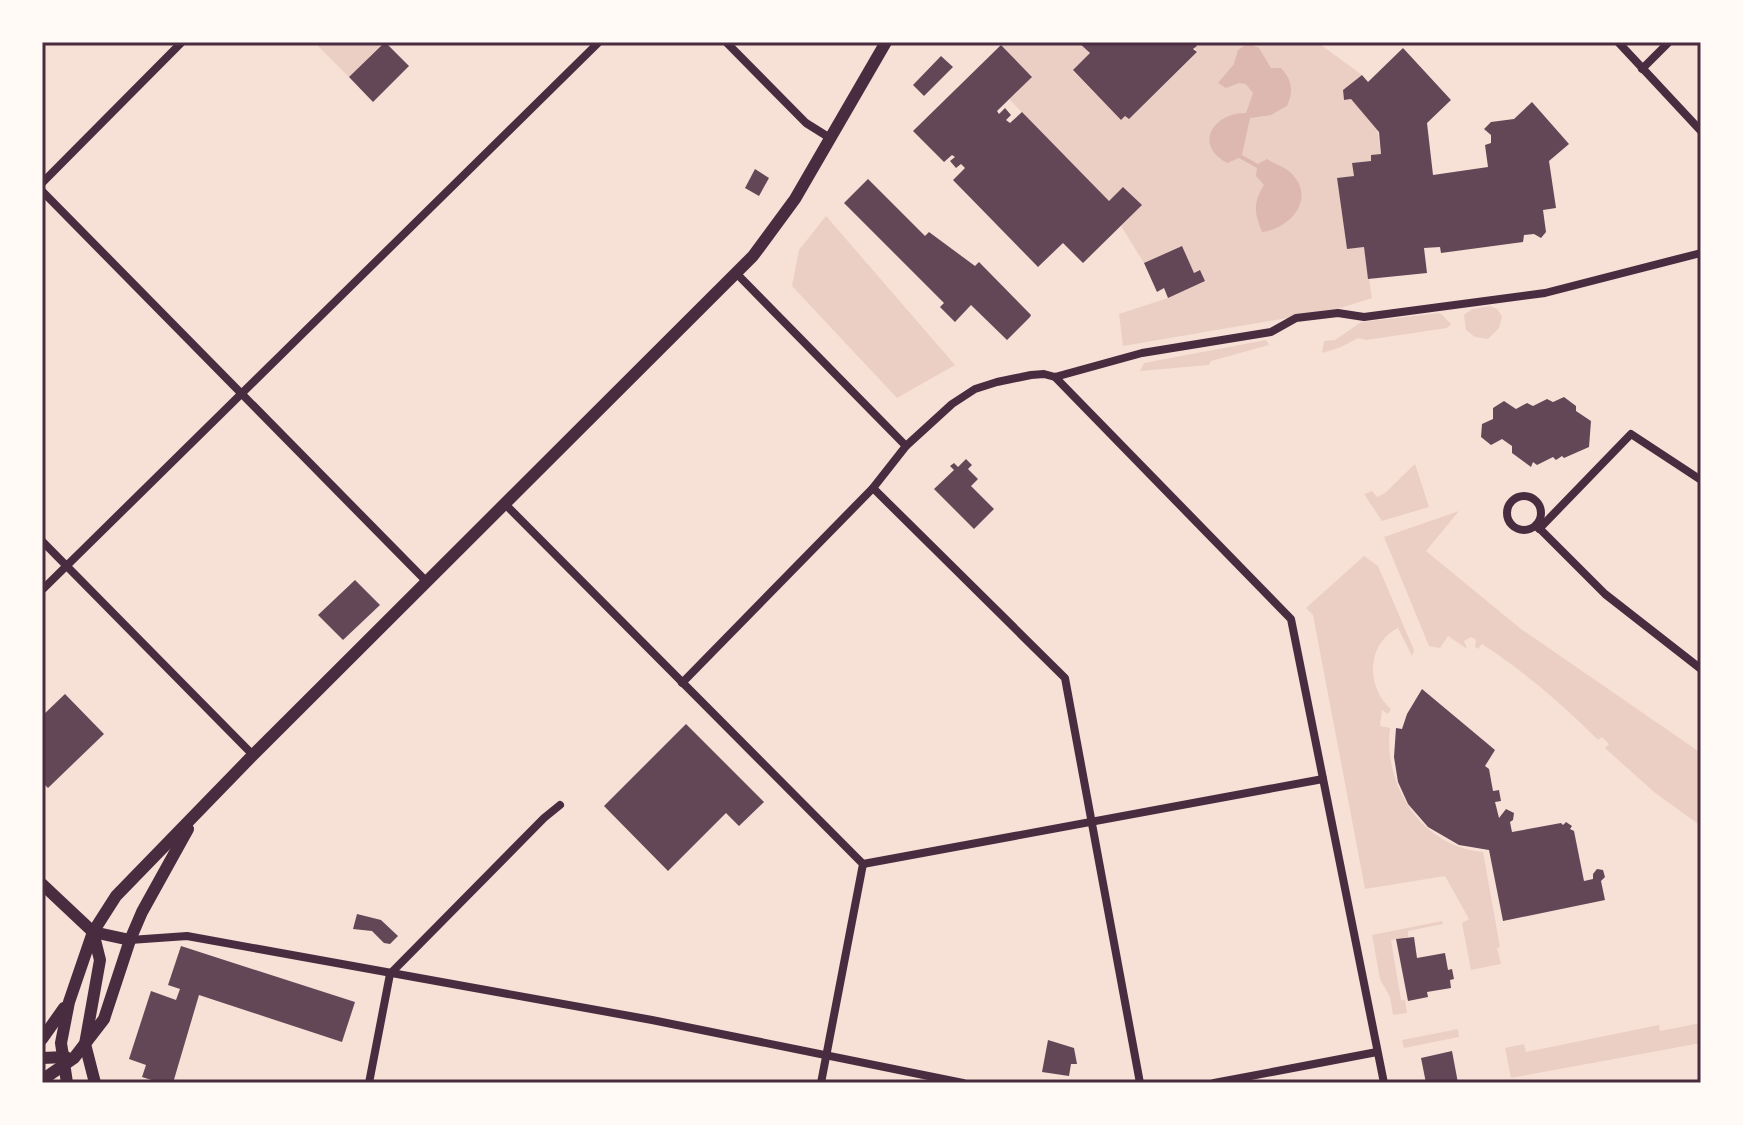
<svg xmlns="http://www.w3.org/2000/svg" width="1743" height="1125" viewBox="0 0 1743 1125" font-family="Lato,sans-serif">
<rect width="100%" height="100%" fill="#f7e1d7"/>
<!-- green -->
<g fill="#ebcfc5">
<path d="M314 42H384L349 77Z"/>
<path d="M996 42H1078L1090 53 1073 71 1121 120 1125 116 1129 119 1197 53 1193 42H1317L1362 75 1343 90 1344 100 1351 99 1377 128 1381 154 1371 156V161L1352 163 1354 176 1337 179 1347 249 1364 247 1372 298 1334 310 1123 346 1119 314 1168 298 1205 281 1200 270 1194 273 1181 246 1144 263 1121 226 1141 205 1124 187 1109 201 1009 99 1032 76Z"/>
<path d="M826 216 955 365 897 398 792 286 799 250Z"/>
<path d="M1490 306 1497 309 1502 316 1499 328 1488 339 1475 337 1466 330 1464 315 1472 309Z"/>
<path d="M1440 313 1451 324 1447 328 1366 340 1358 338 1341 347 1322 353 1324 341 1335 340 1361 322Z"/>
<path d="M1266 340 1269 345 1211 361 1209 365 1140 371 1144 363Z"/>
<path d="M1415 464 1429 507 1382 521 1364 494 1372 491 1377 497 1385 493Z"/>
<path d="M1459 511 1426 551 1521 629 1701 753V826L1654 792 1605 748 1609 744 1602 737 1598 740C1562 704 1525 672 1482 644L1478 649 1475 647 1476 640 1471 637 1464 641 1467 649 1448 636 1440 648 1429 646 1384 537Z"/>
<path d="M1364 556 1378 566 1414 650 1412 656 1398 628C1366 644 1366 688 1391 709L1388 714 1382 710 1380 726 1390 728C1383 786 1422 847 1483 852L1500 947 1497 948 1501 964 1471 970 1462 923 1469 919 1445 876 1365 889 1313 615 1306 608Z"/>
<path d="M1442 921 1443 924 1408 931V937L1391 940 1401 1000H1405L1407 1013 1393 1015 1390 997 1380 979 1372 935Z"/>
<path d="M1701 1023V1043L1511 1078 1505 1048 1524 1044 1526 1052 1659 1025 1660 1031Z"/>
<path d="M1458 1029 1459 1037 1404 1048 1402 1040Z"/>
</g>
<!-- water -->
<path fill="#dcb8b0" d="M1248 43 1259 48 1271 68H1281C1292 80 1294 91 1287 106L1271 115 1250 118 1242 155 1258 164 1267 159C1274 164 1284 166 1290 172 1317 197 1292 228 1262 232 1254 212 1253 203 1264 185L1256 176 1257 168 1239 158 1227 163C1192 144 1215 112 1246 113L1253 93 1246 84 1239 83 1226 88 1218 83 1234 64 1238 50Z"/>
<!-- building -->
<g fill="#644757">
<path d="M385 42 409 66 373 102 349 77Z"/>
<path d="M1078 42H1193L1197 46 1193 49 1197 52 1129 119 1125 116 1121 120 1073 70 1090 53Z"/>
<path d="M1001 45 1032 77 997 111 999 114 1005 108 1011 115 1006 120 1010 123 1022 112 1109 201 1123 187 1142 205 1083 263 1063 243 1038 267 953 180 965 168 961 164 956 168 950 161 955 157 952 155 944 162 913 131Z"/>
<path d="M1403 48 1451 100 1427 123 1433 175 1488 167 1485 145 1491 143V135L1484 129 1491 122 1514 119 1532 102 1569 144 1549 161 1556 208 1543 210 1546 232 1541 238 1534 234 1524 235 1523 242 1441 253 1440 247 1424 248 1427 273 1368 279 1364 247 1347 249 1337 178 1354 176 1352 163 1371 161V155L1381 154 1379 132 1351 99 1344 100 1343 90 1362 75 1368 82Z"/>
<path d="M941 56 953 67 924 96 913 85Z"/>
<path d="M755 169 769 178 759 196 745 188Z"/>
<path d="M868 179 925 236 929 232 975 266 979 262 1031 315 1030 317 1007 340 971 305 955 322 940 307 944 303 844 203Z"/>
<path d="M1182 246 1194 273 1200 270 1205 281 1168 298 1164 288 1157 292 1144 263Z"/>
<path d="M1564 397 1576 406V411L1591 421 1589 447 1564 458 1562 456 1556 460 1553 457 1537 465 1533 462 1531 467 1512 453V446L1502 439 1491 445 1481 437 1482 424 1493 419V408L1504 401 1516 409 1527 403 1533 406 1547 399 1553 402Z"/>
<path d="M966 459 972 465 968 469 978 479 971 486 994 509 974 529 934 489 954 470 950 466 954 463 958 467Z"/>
<path d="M355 580 380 605 343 640 318 615Z"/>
<path d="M1422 689 1495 750 1485 766 1489 769 1493 791 1499 790 1501 801 1495 802 1499 818 1506 809 1514 813 1513 820 1510 822 1512 832 1561 823 1563 825 1566 822 1572 826 1570 829 1574 831 1584 881 1593 879V874L1597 869 1603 870 1605 877 1601 881 1605 900 1503 921 1489 850 1459 845 1428 827 1408 804 1398 782 1394 757 1396 728 1402 729 1407 714Z"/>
<path d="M65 694 104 734 48 788 42 782V716Z"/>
<path d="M686 724 764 802 739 826 726 813 668 871 604 806Z"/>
<path d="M357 914 381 920 398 936 390 944 384 943 372 931 353 929Z"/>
<path d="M1414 937 1417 958 1445 953 1448 970 1452 969 1454 979 1450 980 1451 988 1427 992 1428 997 1408 1001 1396 939Z"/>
<path d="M181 946 355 1002 342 1042 199 995 173 1083H161L142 1077 146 1065 129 1059 151 991 176 1000 180 989 168 985Z"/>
<path d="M1048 1040 1074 1048 1077 1064H1071L1069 1076 1042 1072Z"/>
<path d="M1452 1051 1458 1083H1426L1421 1058Z"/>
</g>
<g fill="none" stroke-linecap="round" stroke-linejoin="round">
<!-- minor -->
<g stroke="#4a2c40" stroke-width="8">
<path d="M726 42 806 123 830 138"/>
<path d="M1618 42 1701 131"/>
<path d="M1642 69 1669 42"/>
<path d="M42 183 182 42"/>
<path d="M42 191 427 582"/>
<path d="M737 274 906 446"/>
<path d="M1055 377 1291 619 1384 1083"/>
<path d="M873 488 1065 678 1140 1083"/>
<circle cx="1524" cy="513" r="17"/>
<path d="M505 504 863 864 821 1083"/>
<path d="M1536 525 1605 594 1701 669"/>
<path d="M1539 529 1631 434 1701 480"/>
<path d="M42 541 253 755"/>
<path d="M42 590 599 42"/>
<path d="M682 683 873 488 906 446 952 404 975 389 997 382 1031 375 1044 374 1055 377 1142 353 1271 332 1296 318 1338 313 1364 317 1545 293 1701 253"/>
<path d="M863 864 1323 779"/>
<path d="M130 940 187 936 652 1020 963 1083"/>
<path d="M369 1083 390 974 544 818 560 805"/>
<path d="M1214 1083 1377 1052"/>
</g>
<!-- secondary -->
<g stroke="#4a2c40" stroke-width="12">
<path d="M42 884 93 932 130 940"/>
<path d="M93 932 100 960 85 1044 95 1083"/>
<path d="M42 1039 64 1008"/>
<path d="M42 1058 66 1057"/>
<path d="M42 1080 74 1058 104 1019 130 940 142 912 188 829"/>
<path d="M67 1083 61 1043 69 1002 93 932 116 896 253 755 753 256 795 199 886 42"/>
</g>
</g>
<!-- border -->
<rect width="1743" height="1125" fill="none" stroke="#fffaf5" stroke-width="88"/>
<rect x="44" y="44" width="1655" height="1037" fill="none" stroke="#4a2c40" stroke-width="3"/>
</svg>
